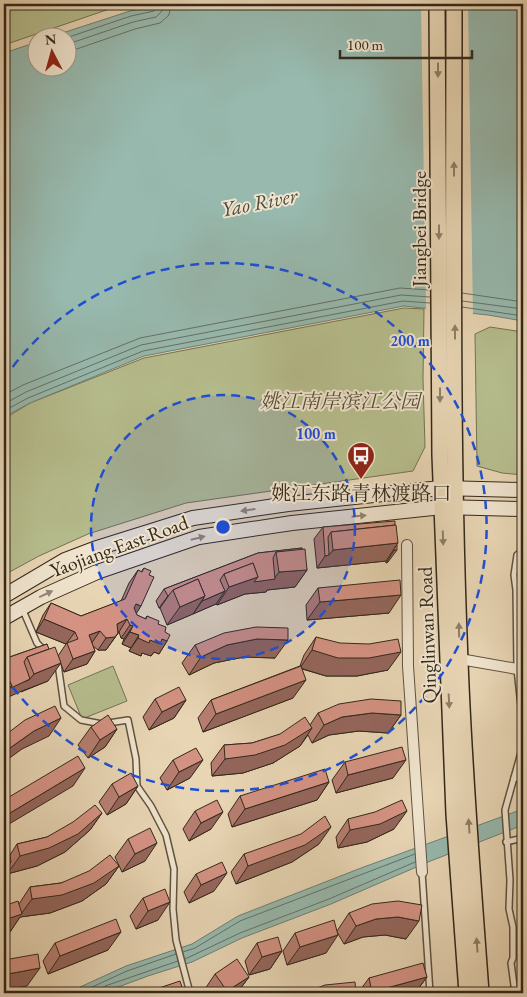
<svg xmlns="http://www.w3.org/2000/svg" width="527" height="997" viewBox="0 0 527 997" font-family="'EB Garamond','Noto Serif SC',serif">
<rect width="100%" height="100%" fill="#e8d5b4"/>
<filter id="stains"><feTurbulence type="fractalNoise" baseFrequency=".004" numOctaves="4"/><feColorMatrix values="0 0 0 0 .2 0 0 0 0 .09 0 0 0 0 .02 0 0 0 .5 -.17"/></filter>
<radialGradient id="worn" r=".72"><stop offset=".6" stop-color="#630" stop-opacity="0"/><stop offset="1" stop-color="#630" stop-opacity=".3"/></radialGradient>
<!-- green -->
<g fill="#b6bd8d" stroke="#747254">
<path d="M4 4H124L4 45Z"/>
<path d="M404 308 424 309 423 379 425 447 413 471 186 503 88 534 39 556 4 575V419L30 403 144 358Z"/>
<path d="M490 327 523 332V475L502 473 477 466 475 334Z"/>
<path d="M113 666 127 701 82 719 68 685Z"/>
</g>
<!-- water -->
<g fill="#97b9ae" stroke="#6f7f73">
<path d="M163 4H523V321L488 315 404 306 144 356 30 403 4 417V53L37 42 38 68H68V38L50 37 130 11Z"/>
<path d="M523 809V825L428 862 331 904 242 938 192 962 148 976 102 993H67L126 966 192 944 238 916 361 868Z"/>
</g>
<!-- pier -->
<path fill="#e8d5b4" d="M421 4H468L473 315 426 310Z"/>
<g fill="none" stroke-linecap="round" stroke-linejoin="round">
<!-- shore -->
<g stroke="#657064" stroke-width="1">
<path d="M66 38 131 16 154 11 157 8 158 4"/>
<path d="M68 44 133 22 156 17 162 11 164 4"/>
<path d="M68 52 135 29 160 23 169 15 171 4"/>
<path d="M462 293 523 302"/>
<path d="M462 301 523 309"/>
<path d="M462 307 523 316"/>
<path d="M4 395 23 385 140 338 400 288 430 290"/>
<path d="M4 404 26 392 141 345 401 295 430 297"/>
<path d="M4 411 28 398 143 351 403 301 430 303"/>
<path d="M183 952 195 948 240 921 415 854"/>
<path d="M185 959 240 933 329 899 415 862"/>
<path d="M79 993 127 971 176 954"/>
<path d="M102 993 105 986 178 961"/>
</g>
<defs>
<g id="lane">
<path d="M22 608 37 643 45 651"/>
<path d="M56 662 58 664 64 706 81 720 102 724 128 720 136 759 137 786 151 806 166 835 174 869 173 909 176 940 190 993"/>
<path d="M514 778 523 779"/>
<path d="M506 842 523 838"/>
<path d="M422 872 430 993"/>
<path d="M515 993 511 963 513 958V927L509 909 510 880 505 810 522 749 521 706 517 669 516 590 514 575 517 555 523 550"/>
</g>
<g id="street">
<path d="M407 545 408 666 422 872"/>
<path d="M460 659 517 669"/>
</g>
<g id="secondary">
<path d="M4 596 65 560 94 549 193 518 288 504 441 488 523 490"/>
<path d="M4 618 41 597 97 572 199 537 292 523 442 507 523 509"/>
</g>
<g id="primary">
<path d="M437 4 440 455 454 814 467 993"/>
<path d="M454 4C454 223 451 442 460 661 464 772 473 882 481 993"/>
</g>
</defs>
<!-- lane casing -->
<use href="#lane" stroke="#605340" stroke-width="8"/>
<!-- street casing -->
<use href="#street" stroke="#605340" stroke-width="12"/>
<!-- secondary casing -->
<use href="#secondary" stroke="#33281a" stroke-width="16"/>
<!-- primary casing -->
<use href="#primary" stroke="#33281a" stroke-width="18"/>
<!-- lane -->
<use href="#lane" stroke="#f0e4ce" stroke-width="5"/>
<!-- street -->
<use href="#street" stroke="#f0e4ce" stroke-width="10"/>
<!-- secondary -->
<use href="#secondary" stroke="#f0e4ce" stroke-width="14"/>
<!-- primary -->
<use href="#primary" stroke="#e8d5b4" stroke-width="15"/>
</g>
<!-- wall -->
<g fill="#b67e71" stroke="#33281a">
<path d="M323 527 397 545 388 562 386 563V561L317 568 314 539Z"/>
<path d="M302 548 307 570 295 587 267 590 266 592 245 594 217 605 216 604 167 625 160 608H159L156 601 164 589 258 553Z"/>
<path d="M144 568 136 614 137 615 145 619 147 616 158 624 165 632 167 641 159 654 154 652 151 656 142 653 141 656 129 651 131 648 122 644 124 639 121 638 119 632 106 650H98L93 646 95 651 87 664 64 672 58 656 66 644 36 632 43 615 51 603 81 616 121 601 129 583 138 570 141 572Z"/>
<path d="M318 588 389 613 307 620 306 605Z"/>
<path d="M316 637 388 670 357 676H326L302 669 293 698 203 732 198 718 211 700 300 666 304 655Z"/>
<path d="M47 644 48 681 21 692 4 659Z"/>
<path d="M195 645 275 658 244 657 214 663 189 675 182 663Z"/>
<path d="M155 699 186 700 174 718 149 730 143 717Z"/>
<path d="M318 713 401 715 388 733 359 731 329 735 312 743 308 735 300 746 273 763 243 773 212 776 211 763 224 745 252 743 310 725Z"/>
<path d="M91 727 117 729 105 747 88 758 78 745Z"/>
<path d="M173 760 190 778 167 790 160 778Z"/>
<path d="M345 762 393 778 336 793 332 780Z"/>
<path d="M329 782 317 800 232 827 228 814 240 796Z"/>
<path d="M112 784 138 786 126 804 107 815 99 802Z"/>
<path d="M195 811 211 829 189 841 183 829Z"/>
<path d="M102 813 90 830 65 852 37 866 7 874 6 869 10 855 17 844 47 837Z"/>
<path d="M348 819 394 829 367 842 338 848 336 837Z"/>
<path d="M128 839 145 861 122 872 115 857Z"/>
<path d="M319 844 292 862 236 884 231 872 244 854Z"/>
<path d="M119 866 106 884 82 901 50 913 20 917 10 932 19 904 30 887 61 883Z"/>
<path d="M196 874 214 891 189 903 184 892Z"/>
<path d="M143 898 158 920 136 929 130 916Z"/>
<path d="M349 913 406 939 385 935 363 937 344 944 337 932 326 953 287 965 283 951 295 933 337 931Z"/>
<path d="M55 943 108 950 48 974 43 961Z"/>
<path d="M257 943 282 951 270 969 249 975 245 961Z"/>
<path d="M215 974 249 977 237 993H204L203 992Z"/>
<path d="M427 977 415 993H358L369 978Z"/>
</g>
<!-- shaded-wall -->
<g fill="#94665c" stroke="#33281a">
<path d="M398 543 386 561 317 568 325 556 329 555 333 550Z"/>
<path d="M394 550H397L388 562 386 563Z"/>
<path d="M307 570 295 587 267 590 266 592 245 594 217 605 229 587 258 577 274 579 279 572Z"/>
<path d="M225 591 216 604 193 614 202 601Z"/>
<path d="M169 595 160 608H159L168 596Z"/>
<path d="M401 595 389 613 307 620 320 602Z"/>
<path d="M205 596 193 614 167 625 180 607Z"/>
<path d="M136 604 141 606 133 619 127 616Z"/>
<path d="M44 619 75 632 66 644 36 632Z"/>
<path d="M127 619 119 632 108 636 117 624Z"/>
<path d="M130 625 133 626 124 639 121 638Z"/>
<path d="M100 631 91 644 89 635Z"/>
<path d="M130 632 139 635 131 648 122 644Z"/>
<path d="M118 633 106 650H98L106 638Z"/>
<path d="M138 638 150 640 162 639 167 641 159 654 154 652 151 656 142 653 141 656 129 651Z"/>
<path d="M257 639 288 640 275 658 244 657 214 663 189 675 201 657 227 645Z"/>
<path d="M312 650 401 652 388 670 357 676H326L300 668Z"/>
<path d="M95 651 87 664 64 672 73 659Z"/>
<path d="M61 663 48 681 22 691 4 699V690L12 686 29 680 34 674Z"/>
<path d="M306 680 293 698 203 732 216 714Z"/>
<path d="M186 700 174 718 149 730 162 712Z"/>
<path d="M372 713 401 715 388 733 359 731 329 735 312 743 324 725 342 717Z"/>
<path d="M61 718 49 736 22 749 4 762V755L10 748 34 731Z"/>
<path d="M312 728 300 746 273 763 243 773 212 776 225 759Z"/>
<path d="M117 729 105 747 88 758 100 740Z"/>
<path d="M203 760 190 778 167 790 179 772Z"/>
<path d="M406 760 393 778 336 793 348 775Z"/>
<path d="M85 768 73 786 4 827V818L5 816Z"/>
<path d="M329 782 317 800 232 827 245 809Z"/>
<path d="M138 786 126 804 107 815 119 797Z"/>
<path d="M407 811 394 829 367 842 338 848 350 830Z"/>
<path d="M223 812 211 829 189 841 201 823Z"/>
<path d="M102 813 90 830 65 852 37 866 7 874 20 856Z"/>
<path d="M331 827 319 844 292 862 236 884 248 866Z"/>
<path d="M157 843 145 861 122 872 135 854Z"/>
<path d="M11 862 4 872V864Z"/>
<path d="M119 866 106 884 82 901 50 913 20 917 10 932 4 934V920L21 914 32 899Z"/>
<path d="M227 873 214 891 189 903 201 885Z"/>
<path d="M170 902 158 920 136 929 148 911Z"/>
<path d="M398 917 419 921 406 939 385 935 363 937 344 944 356 926 376 919Z"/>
<path d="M121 932 108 950 48 974 60 956Z"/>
<path d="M338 935 326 953 287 965 300 947Z"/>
<path d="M282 951 270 969 249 975 262 957Z"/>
<path d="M40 968 27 986 4 990V976L8 974Z"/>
<path d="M249 977 237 993H226L227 991Z"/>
<path d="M427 977 415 993H371L372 992Z"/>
</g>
<!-- building -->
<g fill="#d49283" stroke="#33281a">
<path d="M395 521V525L331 532 328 537 329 555 325 556 323 527Z"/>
<path d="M396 525 398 543 333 550 331 532Z"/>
<path d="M397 545V550H394V549Z"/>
<path d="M302 548 303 550 276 552 273 558 275 579 254 582 258 577 253 563 224 574 220 580 225 591 202 601 205 596 198 579 173 590 169 595 168 596 164 589 258 553Z"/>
<path d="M305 549 307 570 279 572 276 552Z"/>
<path d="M253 563 258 577 229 587 224 574Z"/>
<path d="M144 568 151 571 149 575 154 577 141 606 136 604 134 608 137 615 146 619 147 616 159 621 158 624 166 627 165 632 170 635 167 641 162 639 160 644 150 640 149 643 138 638 139 635 130 632 133 626 130 625 127 619 117 624 118 633 115 637 106 638 100 631 89 635 95 651 73 659 67 643 78 639 75 632 44 619 51 603 81 616 125 599 138 570 142 572Z"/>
<path d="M198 579 205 596 180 607 173 590Z"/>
<path d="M400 580 401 595 320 602 318 588Z"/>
<path d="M256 627 288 628V640L257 639 227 645 201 657 195 645 224 633Z"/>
<path d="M316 637 340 643 369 644 398 639 401 652 369 658H338L312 650Z"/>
<path d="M47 644 49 649 27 657 24 662 30 679 11 688 12 686 4 670V659Z"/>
<path d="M55 647 61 663 34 674 27 657Z"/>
<path d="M301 666 306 680 216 714 211 700Z"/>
<path d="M4 670 12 686 4 690Z"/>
<path d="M179 687 186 700 162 712 155 699Z"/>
<path d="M371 699 401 701V715L372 713 342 717 324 725 318 713 339 704Z"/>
<path d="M55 706 61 718 34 731 10 748 4 755V736L25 720Z"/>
<path d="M108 715 117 729 100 740 91 727Z"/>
<path d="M305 717 312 728 285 745 255 755 225 759 224 745 252 743 280 734Z"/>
<path d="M402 747 406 760 348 775 345 762Z"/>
<path d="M196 748 203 760 179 772 173 760Z"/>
<path d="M78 756 85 768 5 816 4 815V800Z"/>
<path d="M325 769 329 782 245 809 240 796Z"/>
<path d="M131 773 138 786 119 797 112 784Z"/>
<path d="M217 800 223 812 201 823 195 811Z"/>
<path d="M402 800 407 811 380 824 350 830 348 819 375 812Z"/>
<path d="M95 805 102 813 78 834 49 848 20 856 17 844 47 837 73 822Z"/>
<path d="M325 816 331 827 305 845 248 866 244 854 301 834Z"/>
<path d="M150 828 157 843 135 854 128 839Z"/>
<path d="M9 849 11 862 4 864V850Z"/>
<path d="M110 855 119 866 94 883 62 895 32 899 30 887 61 883 89 871Z"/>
<path d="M222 862 227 873 201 885 196 874Z"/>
<path d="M165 889 170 902 148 911 143 898Z"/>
<path d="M18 901 22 914 4 920V906Z"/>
<path d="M398 901 422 905 419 921 398 917 376 919 356 926 349 913 372 904Z"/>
<path d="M116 919 121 932 60 956 55 943Z"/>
<path d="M334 920 338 935 300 947 295 933Z"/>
<path d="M278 937 282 951 262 957 257 943Z"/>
<path d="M38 954 40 968 8 974 4 976V960Z"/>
<path d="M237 959 249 977 227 991 215 974Z"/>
<path d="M423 963 427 977 372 992 369 978Z"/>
<path d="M180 981 184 993H144Z"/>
<path d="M355 982 356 993H304L325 985Z"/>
</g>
<!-- one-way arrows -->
<defs><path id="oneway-solid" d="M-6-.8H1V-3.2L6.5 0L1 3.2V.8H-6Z" transform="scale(1.25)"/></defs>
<g fill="#8e7e67">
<use href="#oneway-solid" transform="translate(438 70) rotate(90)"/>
<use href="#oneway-solid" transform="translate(454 169) rotate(-90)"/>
<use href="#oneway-solid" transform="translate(439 232) rotate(90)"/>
<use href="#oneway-solid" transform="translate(455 332) rotate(-90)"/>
<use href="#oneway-solid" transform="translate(440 395) rotate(90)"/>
<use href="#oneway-solid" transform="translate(443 538) rotate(88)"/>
<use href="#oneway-solid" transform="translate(459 630) rotate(-91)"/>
<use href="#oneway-solid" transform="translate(449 701) rotate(87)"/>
<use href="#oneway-solid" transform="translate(469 826) rotate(-94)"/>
<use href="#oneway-solid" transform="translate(477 945) rotate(-94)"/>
</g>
<g fill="#928674">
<use href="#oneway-solid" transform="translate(248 510) rotate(172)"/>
<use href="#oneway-solid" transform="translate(359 516) rotate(-6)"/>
<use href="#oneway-solid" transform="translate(198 538) rotate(-14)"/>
<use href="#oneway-solid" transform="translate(46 594) rotate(-25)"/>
</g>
<!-- distance rings -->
<circle cx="223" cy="527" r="132" fill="#1d4ed8" fill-opacity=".12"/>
<g fill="none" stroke="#1d4ed8" stroke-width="2.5" stroke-dasharray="9 6">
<circle cx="223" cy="527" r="132"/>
<path d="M4 379A264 264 0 1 1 4 675"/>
</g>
<!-- icons -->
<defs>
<symbol id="bus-pin" viewBox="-11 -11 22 30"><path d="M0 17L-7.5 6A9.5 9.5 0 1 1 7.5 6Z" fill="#8f2418" stroke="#f0e4ce"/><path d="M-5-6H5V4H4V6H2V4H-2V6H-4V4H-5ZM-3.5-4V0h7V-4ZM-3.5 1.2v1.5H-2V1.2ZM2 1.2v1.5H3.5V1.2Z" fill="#fff"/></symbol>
</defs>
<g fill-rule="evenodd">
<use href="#bus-pin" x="345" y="440" width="32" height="43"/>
</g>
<g text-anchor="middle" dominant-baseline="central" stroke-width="4" stroke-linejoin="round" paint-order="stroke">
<!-- street labels -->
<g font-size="20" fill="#33281a" stroke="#f0e4ce">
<text transform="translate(419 229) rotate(-90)">Jiangbei Bridge</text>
<text transform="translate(119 546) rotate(-20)">Yaojiang East Road</text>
<text transform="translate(427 635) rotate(-92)">Qinglinwan Road</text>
</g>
<!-- park labels -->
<g font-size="20" font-style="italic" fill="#544d37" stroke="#f0e4ce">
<text x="340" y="401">姚江南岸滨江公园</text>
</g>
<!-- poi labels -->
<g font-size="20" fill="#33281a" stroke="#f0e4ce">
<text x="361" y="493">姚江东路青林渡路口</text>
</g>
<!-- water labels -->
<g font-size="21" font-style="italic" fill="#4c4c3f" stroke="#f0e4ce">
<text transform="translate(259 202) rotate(-11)">Yao River</text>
</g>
</g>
<circle cx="223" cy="527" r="8" fill="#1d4ed8" stroke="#f0e4ce" stroke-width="2.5"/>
<g font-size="15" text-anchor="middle" font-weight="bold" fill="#1d4ed8" stroke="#f0e4ce" stroke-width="4" stroke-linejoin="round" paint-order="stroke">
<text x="410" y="346">200 m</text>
<text x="316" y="439">100 m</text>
</g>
<!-- margin -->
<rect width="527" height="997" fill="none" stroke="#e8d5b4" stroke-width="20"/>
<rect x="5" y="5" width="517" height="987" fill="none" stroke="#33281a" stroke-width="2.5"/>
<rect x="10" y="10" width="507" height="977" fill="none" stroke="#33281a"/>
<!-- north arrow -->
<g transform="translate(52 52) rotate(354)"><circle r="24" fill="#f0e4ce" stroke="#a49986"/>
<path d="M0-4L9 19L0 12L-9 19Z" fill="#8f2418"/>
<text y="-8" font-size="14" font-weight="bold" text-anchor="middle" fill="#33281a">N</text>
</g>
<!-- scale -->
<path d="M340 50v8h132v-8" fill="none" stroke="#33281a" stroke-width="2.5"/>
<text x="347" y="50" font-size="15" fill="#33281a" stroke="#f0e4ce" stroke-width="4" paint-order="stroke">100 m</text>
<rect width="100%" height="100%" filter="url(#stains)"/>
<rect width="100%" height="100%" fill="url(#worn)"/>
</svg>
